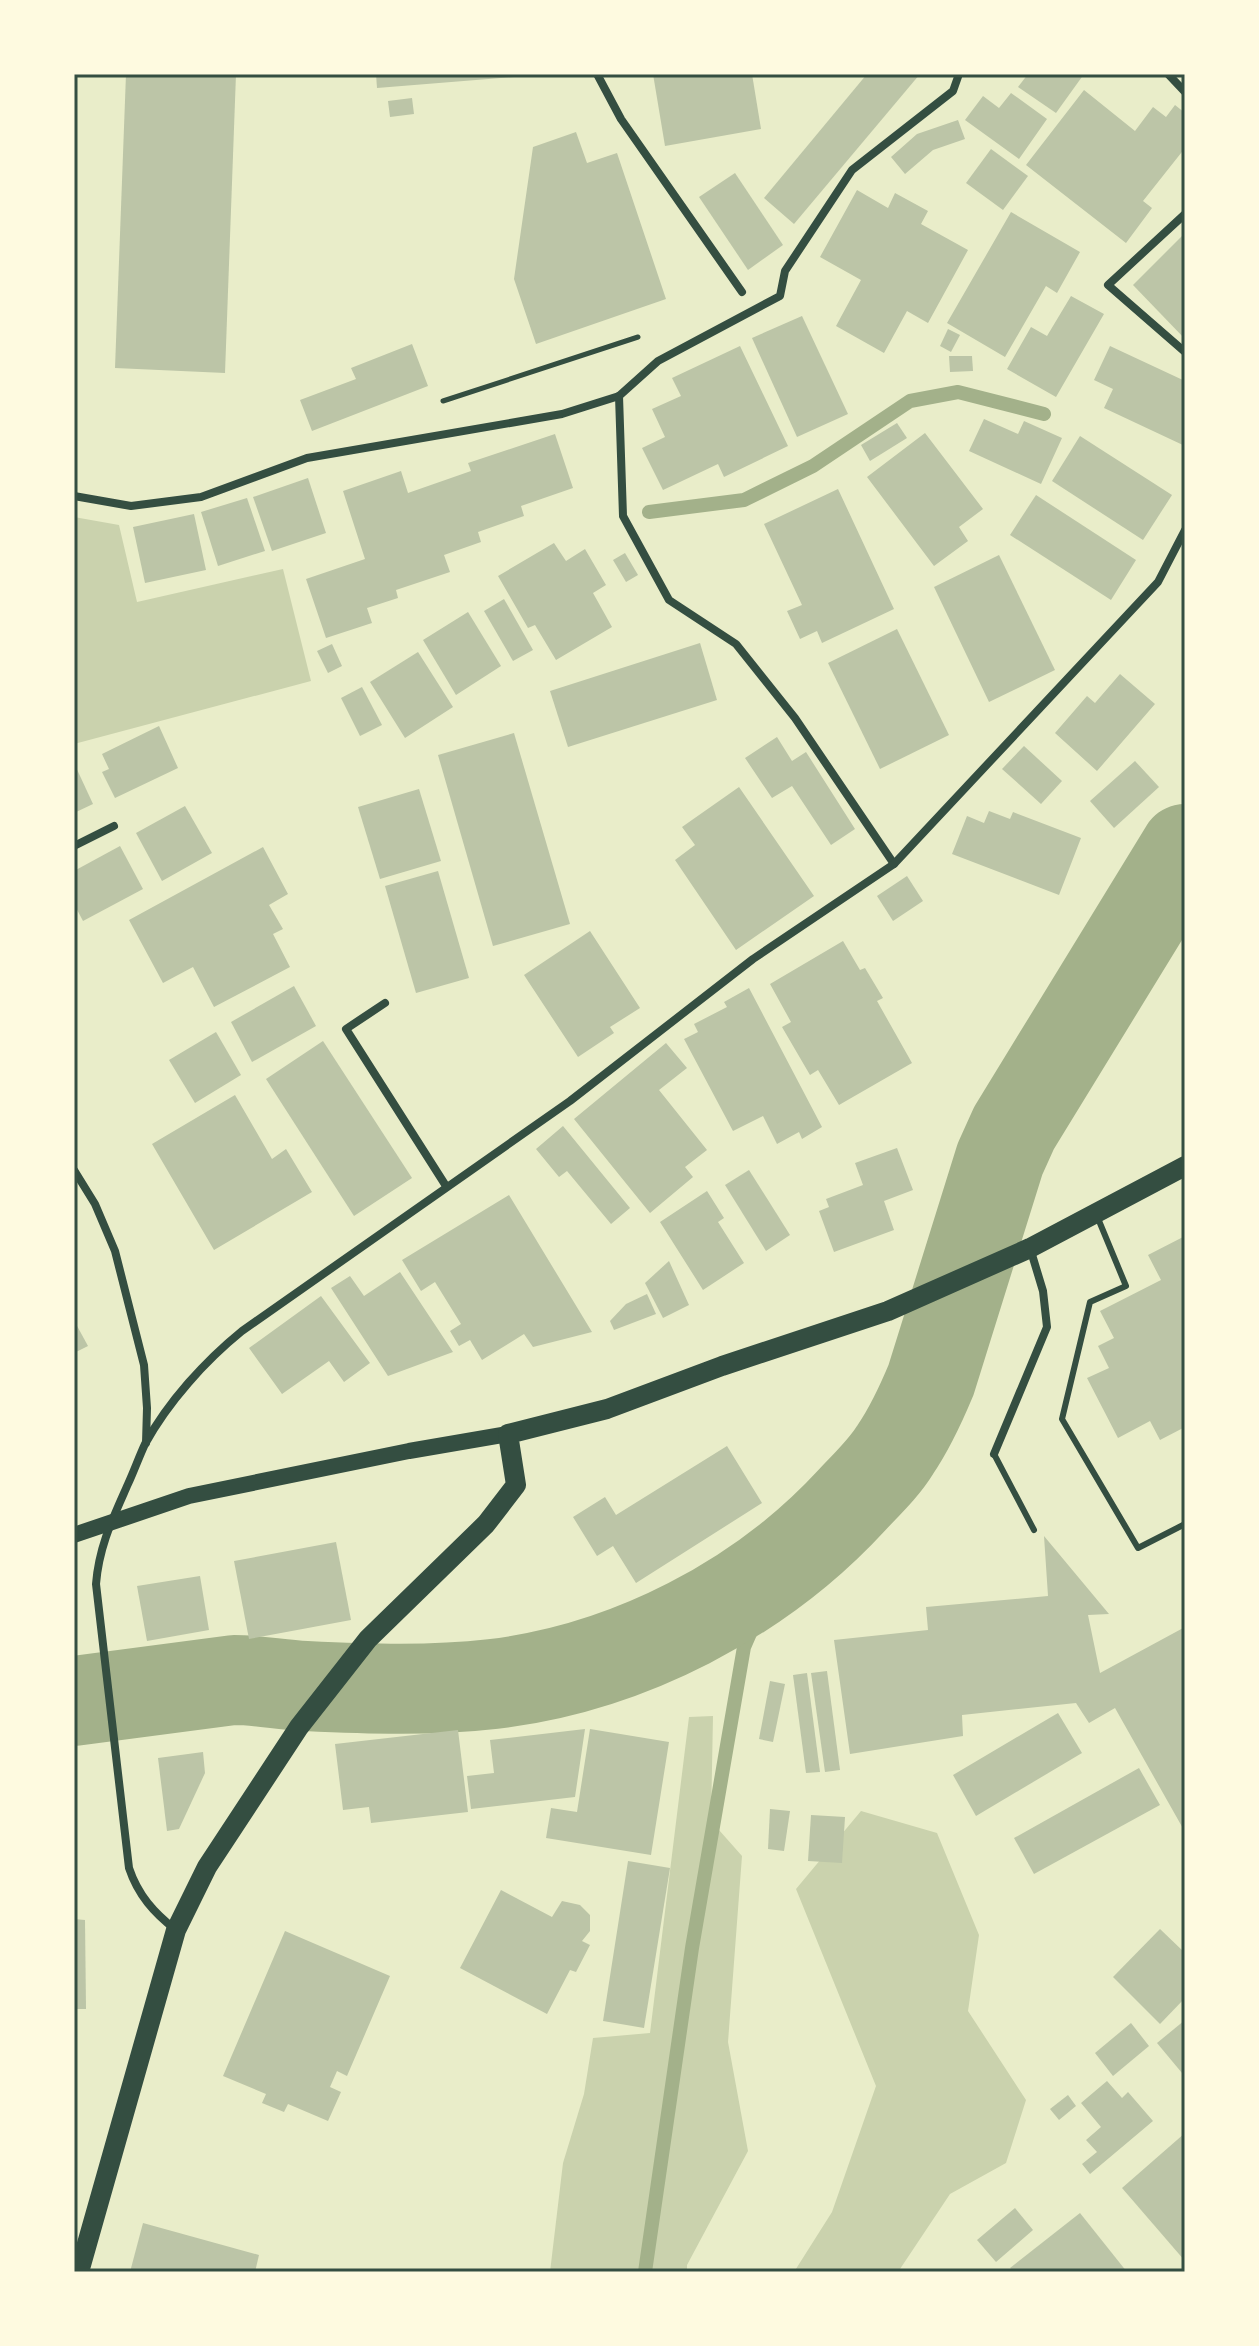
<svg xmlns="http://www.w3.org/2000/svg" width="1259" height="2346" viewBox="0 0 1259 2346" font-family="Lato,sans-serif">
<rect width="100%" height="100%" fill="#e9edc9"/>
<!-- green -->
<g fill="#cad2ad">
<path d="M74 517 119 525 137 602 283 569 311 681 74 744Z"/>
<path d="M713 1716 711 1821 742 1856 728 2042 748 2151 687 2265V2272H550L563 2163 584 2094 593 2038 650 2033 689 1717Z"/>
<path d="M861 1811 937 1833 979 1935 968 2011 1026 2100 1006 2163 950 2194 898 2272H794L832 2212 876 2086 796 1889Z"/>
</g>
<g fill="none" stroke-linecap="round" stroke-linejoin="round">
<!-- stream -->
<g stroke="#a3b18a" stroke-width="14">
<path d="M649 512 744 500 813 466 910 401 958 392 1044 414"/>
<path d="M645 2272 692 1948 744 1647C761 1605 786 1570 817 1537"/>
</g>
<!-- river -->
<path stroke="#a3b18a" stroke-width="90" d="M74 1701 234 1680C258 1680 281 1685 306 1686 368 1689 432 1691 493 1684 628 1668 761 1599 852 1500 867 1484 884 1468 895 1450 910 1428 921 1404 931 1380L1000 1159 1014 1128 1185 849"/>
</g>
<!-- building -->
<g fill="#bcc5a7">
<path d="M126 74H236L225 373 115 368Z"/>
<path d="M376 74H525L526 76 377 88Z"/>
<path d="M653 74H752L761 129 665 146Z"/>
<path d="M867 74H920L794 224 764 198Z"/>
<path d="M1028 74H1084L1056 113 1018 87Z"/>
<path d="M1084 90 1135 131 1153 107 1166 117 1175 105 1185 113V148L1143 201 1152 208 1126 243 1026 165Z"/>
<path d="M1011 93 1047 119 1019 159 965 120 983 96 999 108Z"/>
<path d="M412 98 414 114 390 117 388 101Z"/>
<path d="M958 120 965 139 933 150 905 174 891 157 917 134Z"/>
<path d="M576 132 587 163 617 153 666 299 536 344 514 279 533 147Z"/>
<path d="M991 149 1028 176 1003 210 966 183Z"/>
<path d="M735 173 783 245 748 270 699 197Z"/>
<path d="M857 190 888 208 895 193 928 211 921 224 968 250 928 323 907 311 884 353 836 326 861 280 820 257Z"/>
<path d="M1011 212 1080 252 1057 293 1046 286 1005 357 947 323Z"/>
<path d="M1185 233V339L1133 285Z"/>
<path d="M1071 296 1104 314 1056 397 1007 369 1031 327 1047 336Z"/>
<path d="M802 316 848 414 797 437 752 338Z"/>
<path d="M948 329 960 335 951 352 940 346Z"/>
<path d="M412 344 428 386 312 431 300 400 356 379 351 368Z"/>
<path d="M740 346 788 446 724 477 718 464 663 490 642 448 665 437 652 409 681 396 672 378Z"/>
<path d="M1110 346 1185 381V446L1104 408 1113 389 1094 380Z"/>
<path d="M949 356H972L973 371 950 372Z"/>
<path d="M984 419 1018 434 1024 421 1062 438 1041 484 969 451Z"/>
<path d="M897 423 907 438 870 461 861 445Z"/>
<path d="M925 433 983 509 959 527 968 541 934 566 867 477Z"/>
<path d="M555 434 573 488 521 506 524 516 478 532 481 542 444 555 450 572 396 590 398 598 367 608 372 623 326 638 306 579 365 559 343 491 401 471 408 493 471 471 468 463Z"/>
<path d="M1080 436 1172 495 1143 540 1052 481Z"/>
<path d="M308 478 326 533 272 551 253 497Z"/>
<path d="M838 489 894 609 822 643 817 631 800 639 787 611 802 605 764 524Z"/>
<path d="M1036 495 1136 560 1111 600 1010 535Z"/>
<path d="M247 498 265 551 218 566 201 512Z"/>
<path d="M194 514 206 570 145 583 133 527Z"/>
<path d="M554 543 566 561 585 549 606 585 593 593 612 627 556 660 535 625 528 628 498 576Z"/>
<path d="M625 553 638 575 626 582 613 560Z"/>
<path d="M999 555 1055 670 989 702 934 587Z"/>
<path d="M504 599 533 650 513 661 484 611Z"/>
<path d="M468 612 501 666 456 695 423 640Z"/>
<path d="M897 629 949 735 880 769 828 663Z"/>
<path d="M700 643 717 700 568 747 550 691Z"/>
<path d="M332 644 342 666 328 673 317 651Z"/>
<path d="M418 652 453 707 405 738 370 682Z"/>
<path d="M1120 674 1155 704 1097 771 1055 733 1087 696 1095 703Z"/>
<path d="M362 687 382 725 360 736 341 698Z"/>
<path d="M159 726 178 768 115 798 102 772 109 769 102 754Z"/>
<path d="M514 733 570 924 493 946 438 755Z"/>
<path d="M777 737 792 761 806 752 855 829 831 845 792 786 772 798 745 758Z"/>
<path d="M1024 746 1062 781 1041 804 1002 769Z"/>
<path d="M1135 761 1159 787 1114 828 1090 801Z"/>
<path d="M74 763 93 804 74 813Z"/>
<path d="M739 787 814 896 736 950 675 860 695 845 682 827Z"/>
<path d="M419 789 441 861 380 879 358 807Z"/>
<path d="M185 806 212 853 162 881 136 833Z"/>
<path d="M989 811 1010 819 1013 812 1081 838 1059 895 952 854 967 816 984 823Z"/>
<path d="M120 846 143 889 83 921 74 904V871Z"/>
<path d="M263 847 288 894 269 905 283 929 273 934 290 967 214 1007 193 967 163 983 129 920Z"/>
<path d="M438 871 469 978 416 993 385 886Z"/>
<path d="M907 876 923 901 893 921 877 896Z"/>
<path d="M590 931 640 1008 610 1027 614 1033 578 1057 524 975Z"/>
<path d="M843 941 860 970 865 968 883 998 877 1001 912 1063 839 1105 818 1070 810 1075 782 1027 791 1022 770 984Z"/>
<path d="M294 986 316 1026 252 1062 231 1022Z"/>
<path d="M749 988 822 1127 802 1139 799 1132 777 1144 763 1116 733 1131 684 1039 698 1032 694 1024 727 1007 724 1002Z"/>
<path d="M216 1032 241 1075 195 1103 169 1060Z"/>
<path d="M323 1041 412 1178 354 1216 266 1079Z"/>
<path d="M666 1043 687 1068 659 1090 707 1150 685 1167 693 1177 650 1213 574 1119Z"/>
<path d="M235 1095 272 1159 286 1149 312 1192 214 1250 152 1144Z"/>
<path d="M563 1126 630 1208 611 1224 567 1171 559 1177 536 1149Z"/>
<path d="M897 1148 913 1190 884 1201 894 1230 834 1252 819 1211 829 1207 826 1199 863 1185 855 1163Z"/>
<path d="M749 1170 790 1235 766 1251 725 1185Z"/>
<path d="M707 1191 724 1218 718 1222 744 1263 703 1290 660 1222Z"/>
<path d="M509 1195 592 1332 533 1347 524 1334 482 1360 470 1340 459 1346 450 1331 461 1324 435 1282 421 1291 402 1260Z"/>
<path d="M1185 1236V1427L1160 1440 1150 1421 1118 1438 1087 1378 1109 1368 1098 1346 1114 1338 1100 1311 1161 1280 1148 1255Z"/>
<path d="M669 1261 689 1305 663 1318 645 1283Z"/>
<path d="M400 1272 453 1352 388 1376 331 1288 350 1276 364 1296Z"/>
<path d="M647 1294 656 1314 614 1330 610 1321 626 1304Z"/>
<path d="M321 1296 370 1363 344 1382 329 1361 282 1394 249 1348Z"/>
<path d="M76 1324 88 1346 74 1353V1325Z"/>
<path d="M727 1446 762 1503 636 1583 613 1546 597 1556 573 1517 605 1497 616 1515Z"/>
<path d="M1044 1536 1109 1614 1088 1615 1100 1673 1185 1627V1832L1115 1708 1089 1723 1076 1703 962 1715 963 1736 850 1754 834 1640 928 1630 926 1607 1048 1596Z"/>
<path d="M336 1542 351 1620 249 1639 234 1561Z"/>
<path d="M200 1576 209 1630 147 1641 137 1586Z"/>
<path d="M827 1671 840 1770 825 1772 811 1673Z"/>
<path d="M807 1673 820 1772 806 1773 793 1675Z"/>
<path d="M770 1681 785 1684 773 1742 759 1739Z"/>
<path d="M1058 1713 1082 1753 976 1816 953 1775Z"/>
<path d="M585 1729 575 1797 471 1809 467 1776 494 1773 490 1740Z"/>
<path d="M590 1729 669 1742 651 1855 546 1838 551 1808 577 1812Z"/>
<path d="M458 1730 468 1812 371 1823 369 1807 343 1810 335 1744Z"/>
<path d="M203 1752 205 1773 179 1829 167 1831 158 1758Z"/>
<path d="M1139 1768 1160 1805 1034 1874 1014 1838Z"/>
<path d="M770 1809 790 1811 784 1851 768 1849Z"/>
<path d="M811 1815 845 1817 842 1863 808 1861Z"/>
<path d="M628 1861 670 1868 644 2028 603 2021Z"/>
<path d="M501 1890 552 1917 562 1901 580 1905 590 1915V1931L582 1941 590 1945 576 1972 570 1970 547 2014 460 1968Z"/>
<path d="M74 1919 85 1920 86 2009H74Z"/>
<path d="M1160 1929 1185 1953V1998L1160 2024 1113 1977Z"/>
<path d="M285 1931 390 1976 347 2076 337 2071 330 2087 341 2092 328 2121 288 2104 284 2112 262 2103 266 2094 223 2076Z"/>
<path d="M1185 2020V2070L1182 2073 1157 2043Z"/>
<path d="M1131 2023 1149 2046 1113 2076 1095 2053Z"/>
<path d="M1107 2081 1122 2098 1128 2092 1153 2121 1090 2174 1082 2164 1097 2152 1086 2140 1101 2127 1081 2103Z"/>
<path d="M1068 2095 1076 2106 1059 2120 1050 2109Z"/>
<path d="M1185 2133V2261L1122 2188Z"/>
<path d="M1015 2208 1033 2230 996 2262 977 2240Z"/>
<path d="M1080 2213 1127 2272H1014L1010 2268Z"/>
<path d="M143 2223 259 2255 255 2272H130Z"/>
</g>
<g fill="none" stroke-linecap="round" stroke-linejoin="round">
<!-- path -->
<path stroke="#344e41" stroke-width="5" d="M443 401 638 337"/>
<!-- service -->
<g stroke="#344e41" stroke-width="6">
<path d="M1097 1216 1126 1286 1090 1302 1062 1419 1138 1548 1185 1524"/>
<path d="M994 1454 1034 1530"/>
</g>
<!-- minor -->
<g stroke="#344e41" stroke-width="8">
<path d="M597 74 621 119 742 292"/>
<path d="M1168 74 1185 92"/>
<path d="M1185 214 1108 285 1185 352"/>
<path d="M619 396 623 516 669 600 736 644 795 718 894 864"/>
<path d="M74 496 131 506 201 497 307 458 562 414 619 396 658 361 780 296 785 271 852 170 953 91 959 74"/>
<path d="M74 846 114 826"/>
<path d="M385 1003 346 1029 446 1186"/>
<path d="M74 1170 95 1204 115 1251 144 1365 147 1408 146 1443"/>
<path d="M994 1454 1047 1327 1043 1291 1030 1248"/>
<path d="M176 1930C154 1913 138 1895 129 1868L96 1584C99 1546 113 1518 128 1484 134 1471 139 1457 145 1444 168 1402 205 1361 242 1331L570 1101 753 959 894 864 1158 582 1185 530"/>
</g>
<!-- secondary -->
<path stroke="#344e41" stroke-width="16" d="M74 1535 189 1496 409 1451 508 1434"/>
<!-- primary -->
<path stroke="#344e41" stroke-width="20" d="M79 2272 176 1930 207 1867 299 1727 368 1639 486 1524 516 1485 508 1434 607 1409 722 1366 888 1311 1030 1248 1185 1166"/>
</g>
<!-- border -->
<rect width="1259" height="2346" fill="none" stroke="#fefae0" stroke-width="152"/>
<rect x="76" y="76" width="1107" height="2194" fill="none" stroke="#344e41" stroke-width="3"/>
</svg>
